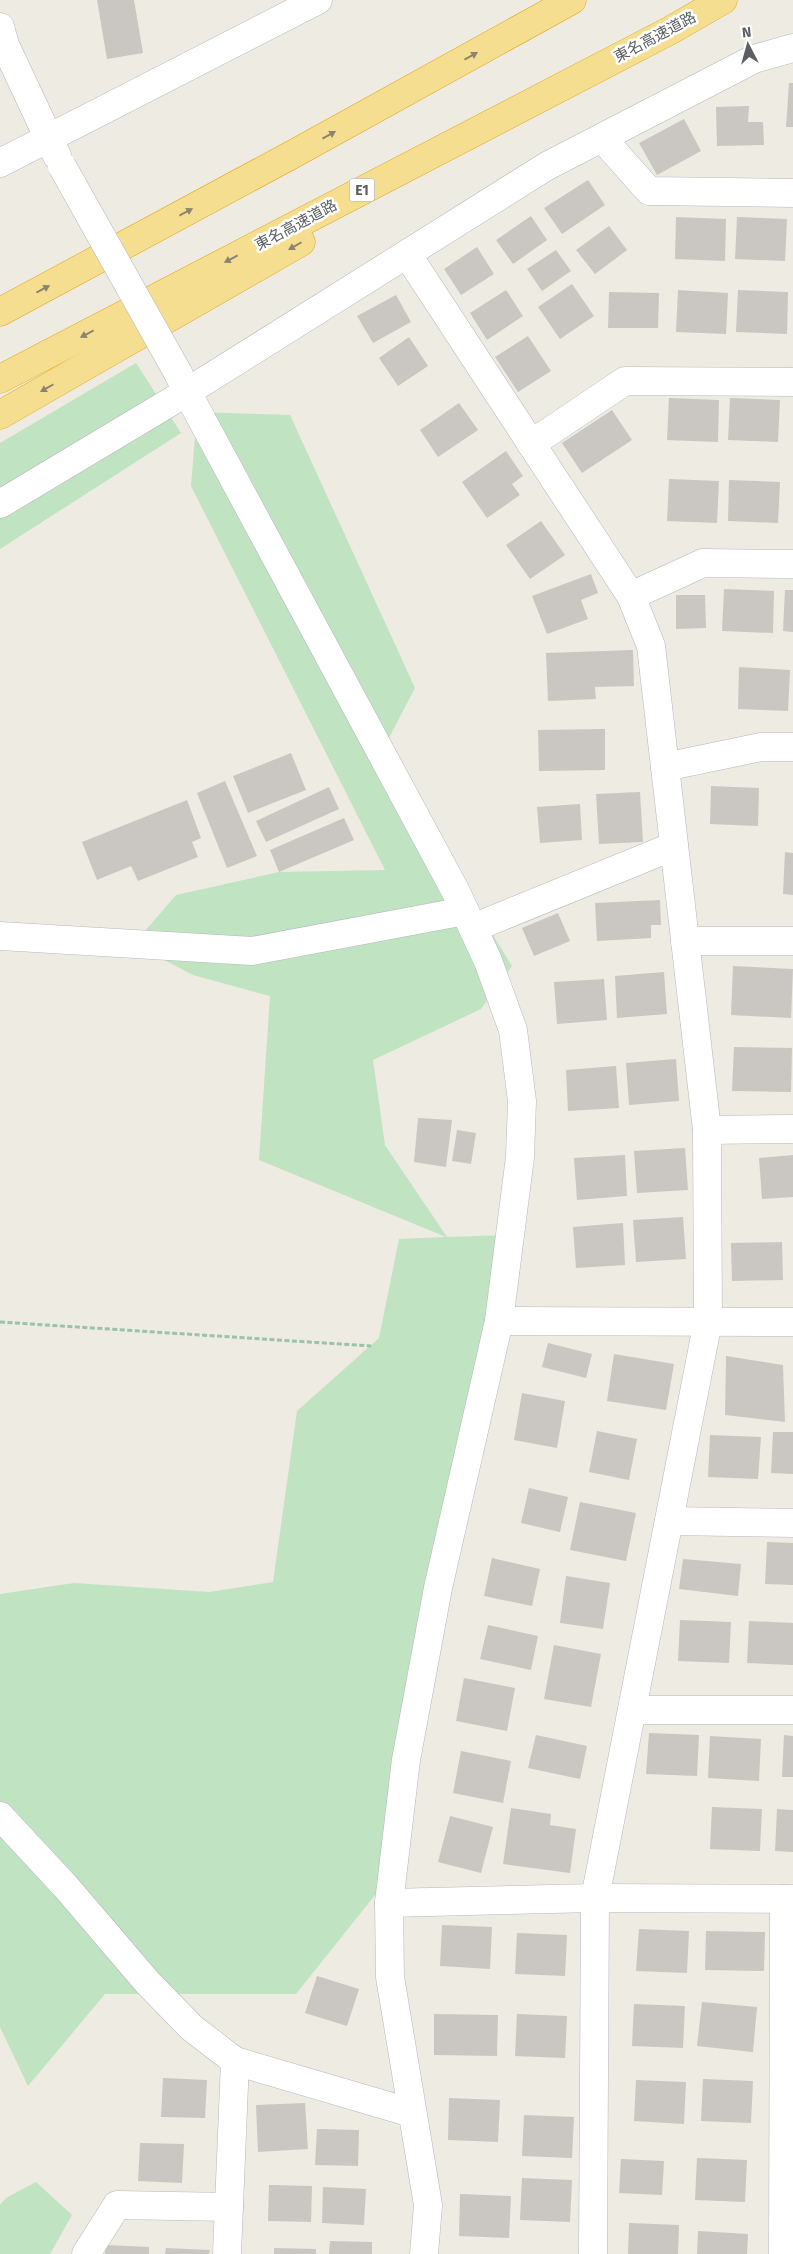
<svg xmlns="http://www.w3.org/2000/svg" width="793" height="2254" viewBox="0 0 793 2254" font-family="'Fira Sans','Noto Sans JP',sans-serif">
<rect width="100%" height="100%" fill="#edebe2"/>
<!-- green -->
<g fill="#c0e3c1">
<path d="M136 363 181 433 0 549V443Z"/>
<path d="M197 412 290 415 415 688 381 753 512 966 481 1009 373 1060 385 1145 447 1237 510 1235 395 1870 296 1994H105L28 2086 0 2027V1594L74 1583 209 1592 273 1582 297 1411 379 1338 399 1239 446 1237 259 1160 270 996 193 975 134 944 176 895 279 872 385 870 191 486Z"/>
<path d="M36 2182 72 2215 50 2254H0V2205L6 2198Z"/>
</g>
<!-- building -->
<g fill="#cac7c2">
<path d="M97 0H134L143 53 107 59Z"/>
<path d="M789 83H793V127H786Z"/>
<path d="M749 106 748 122H763L764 145 717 146 716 107Z"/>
<path d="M684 119 701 151 657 175 639 143Z"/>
<path d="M588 180 605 205 562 234 544 208Z"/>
<path d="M531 216 547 240 513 264 496 240Z"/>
<path d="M676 217 726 219 725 261 675 259Z"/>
<path d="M737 217 787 219 785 261 735 259Z"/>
<path d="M609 226 627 250 595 274 576 250Z"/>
<path d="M477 247 494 274 461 295 444 269Z"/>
<path d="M556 250 571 271 542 291 527 269Z"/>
<path d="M572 284 594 316 560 339 538 307Z"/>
<path d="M506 290 523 316 487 340 470 313Z"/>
<path d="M678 290 728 293 726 334 676 332Z"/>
<path d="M738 290 788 292 787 334 736 332Z"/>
<path d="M609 292 659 293 658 328H608Z"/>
<path d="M396 295 411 322 373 343 357 316Z"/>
<path d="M528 336 551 371 518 392 495 357Z"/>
<path d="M409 337 428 366 398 386 379 358Z"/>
<path d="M669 398 719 400 718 442 667 440Z"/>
<path d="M730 398 780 400 778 442 728 440Z"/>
<path d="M459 403 478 430 438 457 420 430Z"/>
<path d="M612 410 632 440 582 473 562 443Z"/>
<path d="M506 451 523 476 512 484 520 495 487 518 462 482Z"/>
<path d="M669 479 719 481 717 523 667 521Z"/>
<path d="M729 480 780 482 778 523 728 521Z"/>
<path d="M541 521 565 555 530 579 506 545Z"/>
<path d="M591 574 598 593 581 600 588 619 547 634 532 596Z"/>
<path d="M724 589 774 591 773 633 722 631Z"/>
<path d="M785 590H793V632L783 631Z"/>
<path d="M676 595H705L706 628 676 629Z"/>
<path d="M633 650 634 686 595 687 596 699 548 701 546 653Z"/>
<path d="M739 667 790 670 788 711 738 709Z"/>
<path d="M605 729V770L539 771 538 730Z"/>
<path d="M291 753 306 790 248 813 233 776Z"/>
<path d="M225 781 257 856 227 868 197 793Z"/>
<path d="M711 786 759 788 758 826 710 824Z"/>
<path d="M329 787 339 809 266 842 256 821Z"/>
<path d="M640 792 643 842 599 844 596 794Z"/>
<path d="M187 800 201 838 192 842 198 857 138 881 131 866 97 880 82 842Z"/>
<path d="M580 804 582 840 540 843 537 807Z"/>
<path d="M344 818 354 840 279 872 270 850Z"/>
<path d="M785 852 793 853V895L783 894Z"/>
<path d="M660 900 661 925H651V938L597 941 595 903Z"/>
<path d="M558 913 570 941 534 956 522 928Z"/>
<path d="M733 966 793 969 791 1018 731 1015Z"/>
<path d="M664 972 667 1014 617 1018 615 976Z"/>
<path d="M604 979 607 1020 557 1024 554 982Z"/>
<path d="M734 1047 792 1048 791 1092 732 1091Z"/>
<path d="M676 1059 679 1101 629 1105 626 1063Z"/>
<path d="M616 1066 619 1108 568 1111 566 1070Z"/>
<path d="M418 1118 452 1120 446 1167 414 1162Z"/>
<path d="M457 1130 476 1133 471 1164 452 1161Z"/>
<path d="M685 1148 688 1190 637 1193 634 1151Z"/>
<path d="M625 1155 627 1196 577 1200 574 1158Z"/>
<path d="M793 1155V1197L762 1199 759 1158Z"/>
<path d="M683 1217 686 1259 636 1262 633 1220Z"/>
<path d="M623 1223 625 1265 576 1268 573 1227Z"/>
<path d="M782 1242 783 1280 732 1281 731 1243Z"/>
<path d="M548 1343 592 1354 586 1378 542 1367Z"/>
<path d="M614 1354 674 1364 666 1410 607 1401Z"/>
<path d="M726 1356 783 1365 785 1422 725 1415Z"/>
<path d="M522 1393 565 1401 557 1448 514 1440Z"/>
<path d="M597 1431 637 1439 629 1480 589 1472Z"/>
<path d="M773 1432H793V1474L771 1473Z"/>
<path d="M710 1435 761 1437 758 1479 708 1477Z"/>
<path d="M529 1488 568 1497 560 1532 521 1523Z"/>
<path d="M580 1502 636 1513 626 1561 570 1550Z"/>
<path d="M767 1542 793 1543V1585L765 1584Z"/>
<path d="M492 1558 540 1569 532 1606 484 1596Z"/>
<path d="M683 1559 741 1564 738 1596 679 1589Z"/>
<path d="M566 1576 610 1583 603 1629 560 1623Z"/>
<path d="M680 1620 731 1622 729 1663 678 1661Z"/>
<path d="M749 1621 793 1623V1665L747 1663Z"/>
<path d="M488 1625 538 1636 531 1670 480 1659Z"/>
<path d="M554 1645 601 1654 591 1707 544 1699Z"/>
<path d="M464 1678 515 1688 507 1731 456 1721Z"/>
<path d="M649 1733 699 1735 697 1776 646 1774Z"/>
<path d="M536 1735 587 1746 580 1779 528 1768Z"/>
<path d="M784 1735 793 1736V1777H782Z"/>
<path d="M710 1736 761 1739 759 1781 708 1778Z"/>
<path d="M461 1751 511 1761 503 1803 453 1793Z"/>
<path d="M712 1807 762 1809 760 1851 710 1849Z"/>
<path d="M511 1808 551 1814 550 1825 576 1829 570 1873 503 1864Z"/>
<path d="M777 1809 793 1810V1852L775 1851Z"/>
<path d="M450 1816 493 1827 481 1873 438 1862Z"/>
<path d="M442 1925 492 1927 490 1969 440 1966Z"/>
<path d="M639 1929 689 1931 687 1973 636 1971Z"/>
<path d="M706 1931 765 1932 764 1971 705 1970Z"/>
<path d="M517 1933 567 1935 565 1976 515 1974Z"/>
<path d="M317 1976 359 1989 347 2026 305 2013Z"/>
<path d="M702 2002 757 2007 753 2052 697 2046Z"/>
<path d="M634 2004 685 2006 683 2048 632 2046Z"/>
<path d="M434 2014 498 2015 497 2056 434 2055Z"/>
<path d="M517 2014 567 2016 565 2058 515 2056Z"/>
<path d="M163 2078 207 2080 205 2118 161 2117Z"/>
<path d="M703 2079 753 2081 751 2123 701 2121Z"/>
<path d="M636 2080 686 2082 684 2124 634 2121Z"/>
<path d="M449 2098 500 2100 498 2142 448 2140Z"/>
<path d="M305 2103 308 2149 258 2152 256 2105Z"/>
<path d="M524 2115 574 2117 572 2158 522 2156Z"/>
<path d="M317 2129 359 2130 358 2166 315 2165Z"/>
<path d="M140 2143 184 2144 182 2183 138 2181Z"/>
<path d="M697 2158 747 2160 745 2202 695 2200Z"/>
<path d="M621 2159 664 2161 662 2195 619 2193Z"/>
<path d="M522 2178 572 2180 570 2222 520 2220Z"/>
<path d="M269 2185 312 2186 311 2222 268 2221Z"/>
<path d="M323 2187 366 2189 364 2225 322 2223Z"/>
<path d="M460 2194 511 2196 509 2238 459 2236Z"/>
<path d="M629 2223 679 2225 678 2254H628Z"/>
<path d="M698 2231 748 2234 747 2254H697Z"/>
<path d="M330 2241 372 2242V2254H329Z"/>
<path d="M106 2245 149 2247V2254H105Z"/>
<path d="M166 2248 210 2250 209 2254H165Z"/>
<path d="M274 2248 316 2249V2254H274Z"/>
</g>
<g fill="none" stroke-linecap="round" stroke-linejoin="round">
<defs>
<g id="minor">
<path d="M0 27 5 45 57 156"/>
<path d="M602 138 649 191 793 193"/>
<path d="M0 163 318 0"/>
<path d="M407 254 631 596 651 646 707 1130 708 1321 595 1898 593 2254"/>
<path d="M178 373 187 392 456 892 488 961 513 1030 522 1101 520 1157 499 1321 438 1588 406 1760 389 1903 390 1977 428 2205 424 2254"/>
<path d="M531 444 625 381 793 382"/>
<path d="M0 504 187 392 547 166 754 59 793 48"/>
<path d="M631 596 703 563 793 564"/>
<path d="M665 767 761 747H793"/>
<path d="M473 928 674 846"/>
<path d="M0 936 252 951 465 911"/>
<path d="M685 941H793"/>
<path d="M707 1130 793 1129"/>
<path d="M499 1321 793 1322"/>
<path d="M669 1521 793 1523"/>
<path d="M632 1710H793"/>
<path d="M0 1816 66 1887 148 1983 192 2028 235 2061"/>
<path d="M389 1903 595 1898 793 1899"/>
<path d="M86 2254 117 2205 229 2207"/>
<path d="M227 2254 235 2061 412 2113"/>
<path d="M783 2254 784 1899"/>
</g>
<g id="highway">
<path d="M0 312 297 152 572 0"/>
<path d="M0 379 671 30 723 0"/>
<path d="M0 415 301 242"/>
</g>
</defs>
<!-- minor casing -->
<use href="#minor" stroke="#b5b8bc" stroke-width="29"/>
<!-- highway casing -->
<use href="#highway" stroke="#e1a40e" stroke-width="29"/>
<!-- path -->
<path stroke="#9ac3a7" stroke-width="3" stroke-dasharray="5 2.5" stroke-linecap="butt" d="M0 1322 371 1346"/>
<!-- minor -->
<use href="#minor" stroke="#fff" stroke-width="28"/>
<!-- highway -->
<use href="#highway" stroke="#f6de90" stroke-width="28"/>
<defs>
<path id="minor-bridge" d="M62 166 178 373"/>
</defs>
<!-- minor-bridge casing -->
<use href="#minor-bridge" stroke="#b5b8bc" stroke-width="29" stroke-linecap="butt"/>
<!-- minor-bridge -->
<use href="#minor-bridge" stroke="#fff" stroke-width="28"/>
</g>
<!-- one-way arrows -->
<defs><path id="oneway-solid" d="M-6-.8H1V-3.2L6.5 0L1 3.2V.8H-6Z" transform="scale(1.25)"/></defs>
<g fill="#8a8470">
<use href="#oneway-solid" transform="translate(471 56) rotate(-29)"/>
<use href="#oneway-solid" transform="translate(329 135) rotate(-29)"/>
<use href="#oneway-solid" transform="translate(186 212) rotate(-28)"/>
<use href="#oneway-solid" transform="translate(295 246) rotate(150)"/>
<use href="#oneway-solid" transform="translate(231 259) rotate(152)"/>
<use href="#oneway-solid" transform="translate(43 289) rotate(-28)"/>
<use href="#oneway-solid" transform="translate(87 334) rotate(152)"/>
<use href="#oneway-solid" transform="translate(47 388) rotate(150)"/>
</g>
<g text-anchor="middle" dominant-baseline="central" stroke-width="5" stroke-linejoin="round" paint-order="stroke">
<!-- shield labels -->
<rect fill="#fff" stroke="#8c8e91" stroke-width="1" x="349.5" y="178.5" width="25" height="23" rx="4"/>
<g font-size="14" font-weight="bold" fill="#5b5e62">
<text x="362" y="190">E1</text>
</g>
<!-- street labels -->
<g font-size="15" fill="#5b5e62" stroke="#fff">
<text transform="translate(655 37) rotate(-28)">東名高速道路</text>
<text transform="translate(296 225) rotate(-28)">東名高速道路</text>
</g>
</g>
<!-- north arrow -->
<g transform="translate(748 45) rotate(354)" stroke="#ffffff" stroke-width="4" paint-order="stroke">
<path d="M0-4L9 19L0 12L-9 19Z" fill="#5b5e62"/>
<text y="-8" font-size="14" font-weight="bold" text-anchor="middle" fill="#5b5e62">N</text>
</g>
</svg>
